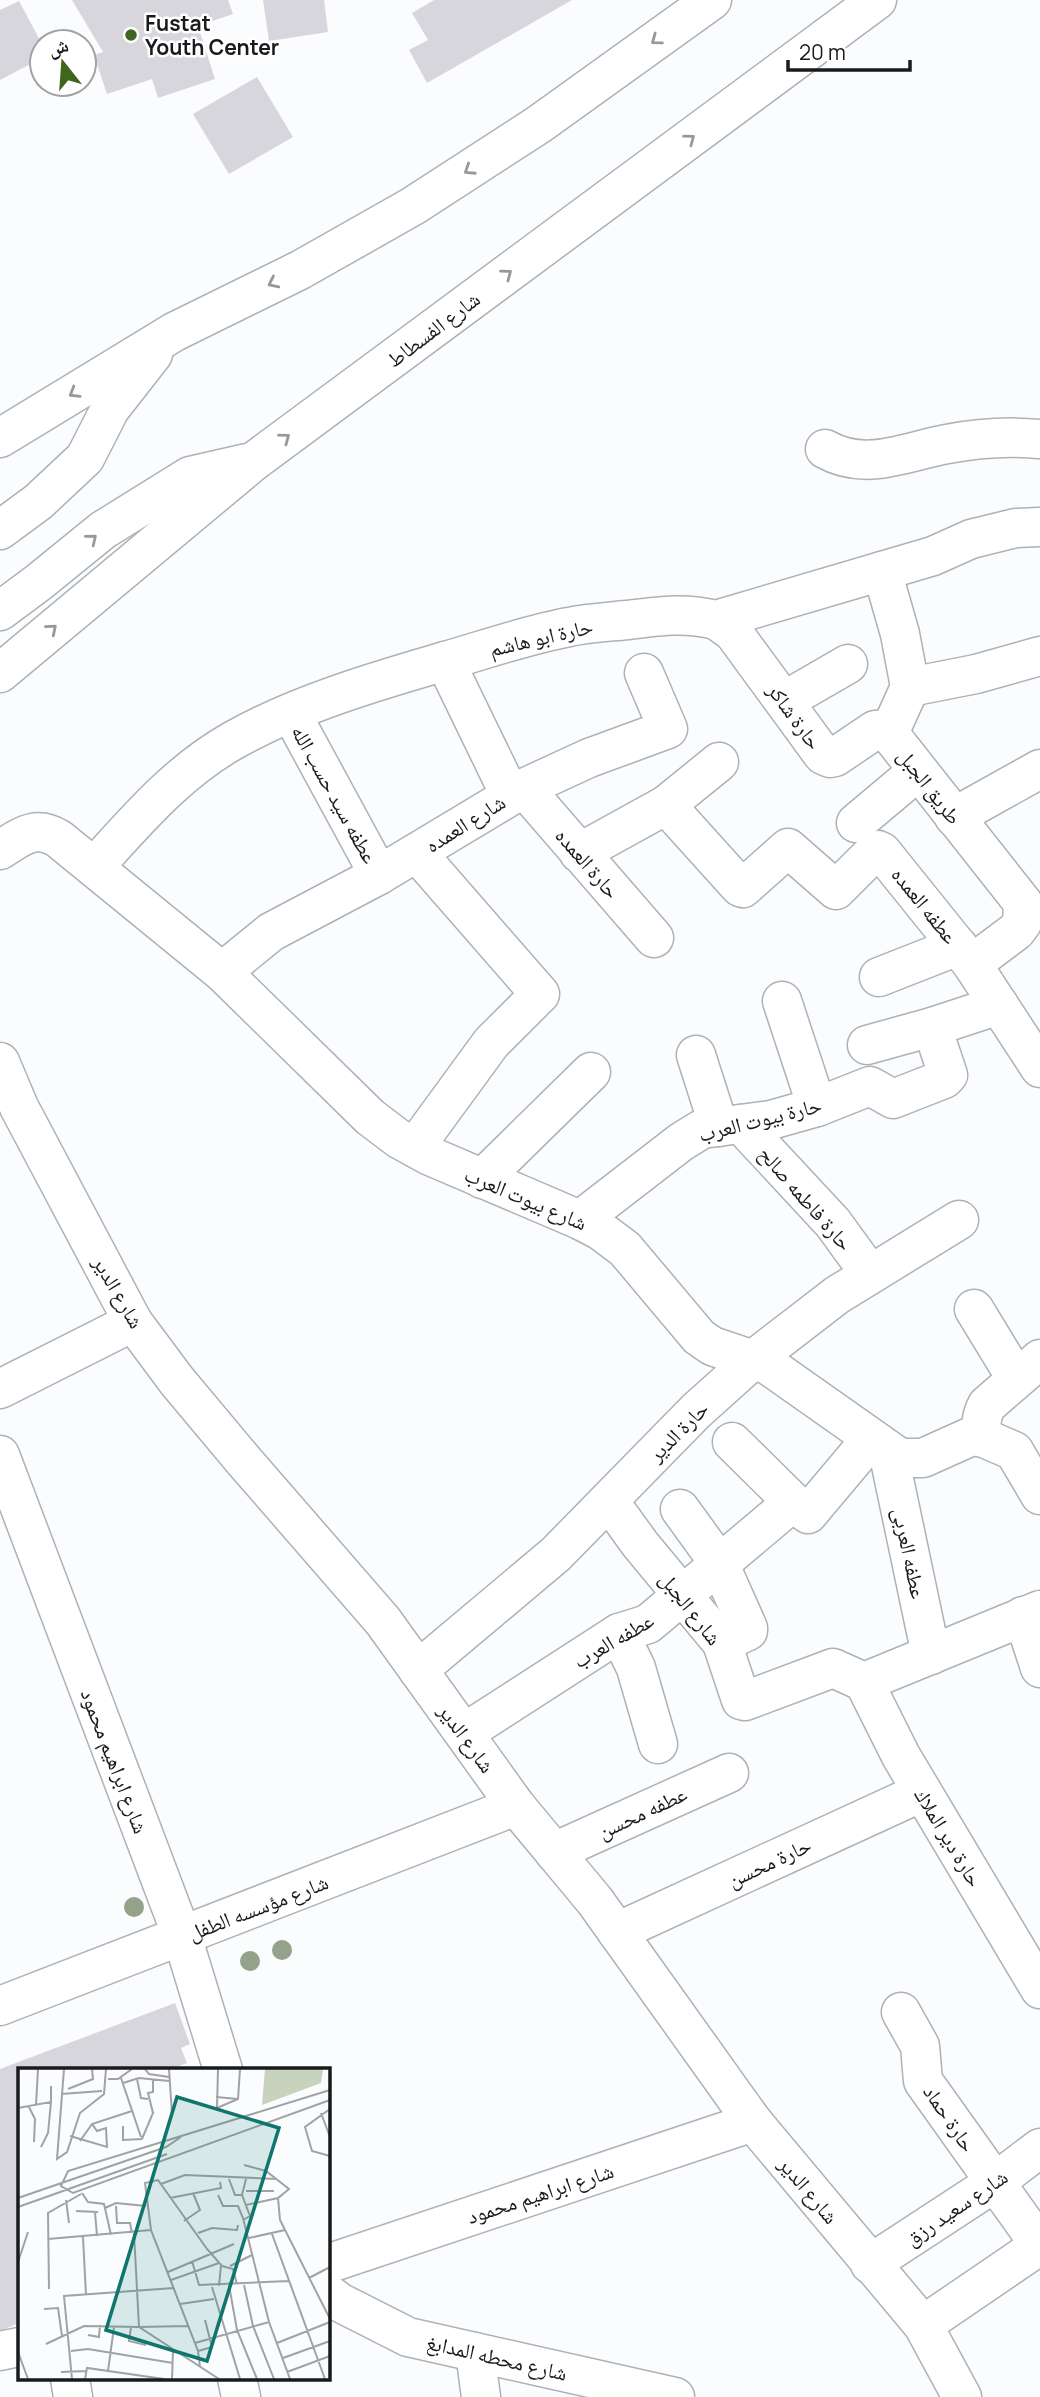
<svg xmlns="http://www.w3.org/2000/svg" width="1040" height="2397" viewBox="0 0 1040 2397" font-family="Manrope,'Noto Naskh Arabic',sans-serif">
<rect width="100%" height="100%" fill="#fafcfe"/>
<!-- building -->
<g fill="#d8d6dd">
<path d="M72 0H228L233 14 198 26 215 79 158 98 152 79 107 94 94 55 103 52Z"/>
<path d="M263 0H324L328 32 269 41Z"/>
<path d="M434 0H572L427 83 409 50 428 40 412 13Z"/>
<path d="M19 1 42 44V58L0 80V10Z"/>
<path d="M257 77 293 137 229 174 193 114Z"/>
<path d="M175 2003 190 2044 181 2048 187 2063 176 2067 177 2070H19V2323L0 2331V2069Z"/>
</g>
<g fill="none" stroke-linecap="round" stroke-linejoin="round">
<defs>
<g id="street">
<path d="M825 449C866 472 904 452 947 444 978 438 1009 436 1040 439"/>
<path d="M882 571 900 634 910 687 891 729 892 737 1023 903 1022 923 1016 931 972 964"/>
<path d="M716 620 733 632 823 755 830 758 835 757 875 730 891 729"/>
<path d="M445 661 510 795"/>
<path d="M910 687 976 674 1040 656"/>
<path d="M784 701 848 664"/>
<path d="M291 713 379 875"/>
<path d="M524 788 654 938"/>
<path d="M666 805 740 887 743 888 788 848 836 890 874 852 878 850 882 852 972 964 1040 1068"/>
<path d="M954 817 1040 769"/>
<path d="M856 823 918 771"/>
<path d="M0 850C21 837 35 824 59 839L222 972 370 1117 399 1139 430 1156 580 1220 601 1231 625 1249 699 1337 712 1346 768 1365 900 1458H923L972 1436 984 1438 1014 1451 1040 1495"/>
<path d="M579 853 666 805 719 762"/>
<path d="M94 867C137 820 177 772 234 740 296 705 373 682 442 662 484 650 526 635 569 627 588 623 608 622 627 620 659 616 685 612 716 620L933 556 971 539 1016 528 1040 527"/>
<path d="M222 972 271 932 379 875 524 788 589 758 668 729 644 673"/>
<path d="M879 977 958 946"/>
<path d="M782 1001 817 1107"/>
<path d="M867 1045 932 1027 999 1005"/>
<path d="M696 1055 719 1127"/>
<path d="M0 1062 19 1107 133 1322 177 1381 244 1461 383 1621 516 1806 595 1901 753 2122 923 2325 962 2397"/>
<path d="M741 1124 833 1223 870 1274"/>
<path d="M415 1147 491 1043 540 994 417 853"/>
<path d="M482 1179 591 1072"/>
<path d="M580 1220 681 1142 702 1129 771 1120 817 1107 870 1086 893 1099 944 1079 948 1075 932 1027"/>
<path d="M974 1309 1016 1378"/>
<path d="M0 1389 133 1322"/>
<path d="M984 1438C980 1425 981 1417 987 1405L1040 1359"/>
<path d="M732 1442 793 1502"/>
<path d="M888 1451 931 1655"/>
<path d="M0 1455 182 1936 223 2070"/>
<path d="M609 1501 640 1544 722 1643 741 1700 745 1701 833 1668 864 1682 1040 1610"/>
<path d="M680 1509 719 1563 748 1628V1631L722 1643"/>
<path d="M1023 1616 1040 1668"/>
<path d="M619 1633 636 1668 658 1744"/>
<path d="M418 1670 556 1554 696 1411 754 1359 837 1295 959 1220"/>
<path d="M864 1682 901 1756 1040 1989"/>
<path d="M464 1733 619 1633 648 1624 793 1502 808 1514 871 1439"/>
<path d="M554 1852 729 1773"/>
<path d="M617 1932 922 1792"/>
<path d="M0 2006 516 1806"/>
<path d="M901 2012 920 2046 923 2081 1035 2238 1036 2248 923 2325"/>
<path d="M327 2264 753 2122"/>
<path d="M870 2264 994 2183 1040 2148"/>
<path d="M327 2293 339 2302 408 2337 675 2397"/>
<path d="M0 2351 19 2347"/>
<path d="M475 2352 481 2397"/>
<path d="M70 2378 73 2397"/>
<path d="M237 2378 241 2397"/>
</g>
<g id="primary">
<path d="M0 438 174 332 300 270 413 206 538 125 712 0"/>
<path d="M0 530 38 502 85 458 110 409 153 354"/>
<path d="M0 611 39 582 103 530 190 476 247 463"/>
<path d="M0 673 253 462 877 0"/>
</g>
</defs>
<!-- street casing -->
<use href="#street" stroke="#acb2b7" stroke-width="41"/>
<!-- primary casing -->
<use href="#primary" stroke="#acb2b7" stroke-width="41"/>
<!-- street -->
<use href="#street" stroke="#fff" stroke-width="38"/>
<!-- primary -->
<use href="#primary" stroke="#fff" stroke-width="38"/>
</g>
<!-- trees -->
<g fill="#95a28a">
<circle cx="134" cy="1907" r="10"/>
<circle cx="282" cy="1950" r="10"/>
<circle cx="250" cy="1961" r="10"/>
</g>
<!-- one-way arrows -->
<defs><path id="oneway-chevron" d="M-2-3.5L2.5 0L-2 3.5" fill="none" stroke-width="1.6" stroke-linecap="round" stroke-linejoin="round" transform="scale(1.75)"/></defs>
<g stroke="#979899">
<use href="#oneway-chevron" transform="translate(656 40) rotate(144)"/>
<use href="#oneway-chevron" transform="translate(690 139) rotate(-37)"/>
<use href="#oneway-chevron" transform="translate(469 170) rotate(147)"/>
<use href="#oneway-chevron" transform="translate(507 274) rotate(-37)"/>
<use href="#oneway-chevron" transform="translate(273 283) rotate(154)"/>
<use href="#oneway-chevron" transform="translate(74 393) rotate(149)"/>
<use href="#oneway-chevron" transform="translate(285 438) rotate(-37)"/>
<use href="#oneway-chevron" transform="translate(92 539) rotate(-39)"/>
<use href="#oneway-chevron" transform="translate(52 629) rotate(-40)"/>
</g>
<!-- markers -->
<circle fill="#40651e" stroke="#fff" stroke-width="2.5" cx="131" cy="35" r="7"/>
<g text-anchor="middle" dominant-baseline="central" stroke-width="5" stroke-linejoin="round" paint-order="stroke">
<!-- poi labels -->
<g font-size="21" font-weight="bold" fill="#181a1c" stroke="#fff" text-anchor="start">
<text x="145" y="23">Fustat<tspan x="145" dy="24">Youth Center</tspan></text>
</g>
<!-- street labels -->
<g font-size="21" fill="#181a1c" stroke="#fff">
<text transform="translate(433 329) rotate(-37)">شارع الفسطاط</text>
<text transform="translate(541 637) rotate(-13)">حارة ابو هاشم</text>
<text transform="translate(795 716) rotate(54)">حارة شاكر</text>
<text transform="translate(930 786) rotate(52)">طريق الجبل</text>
<text transform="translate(335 794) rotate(61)">عطفه سيد حسب الله</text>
<text transform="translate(465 823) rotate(-32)">شارع العمده</text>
<text transform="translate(588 863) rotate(49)">حارة العمده</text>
<text transform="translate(925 905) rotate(51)">عطفه العمده</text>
<text transform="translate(760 1119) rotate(-14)">حارة بيوت العرب</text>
<text transform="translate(526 1198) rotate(23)">شارع بيوت العرب</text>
<text transform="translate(806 1198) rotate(49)">حارة فاطمه صالح</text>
<text transform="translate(119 1292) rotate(60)">شارع الدير</text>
<text transform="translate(678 1431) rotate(-45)">حارة الدير</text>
<text transform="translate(910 1553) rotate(78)">عطفه العربى</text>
<text transform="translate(691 1608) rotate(52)">شارع الجبل</text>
<text transform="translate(613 1640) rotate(-30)">عطفه العرب</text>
<text transform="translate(467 1738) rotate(54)">شارع الدير</text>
<text transform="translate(115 1761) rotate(69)">شارع ابراهيم محمود</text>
<text transform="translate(642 1812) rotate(-25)">عطفه محسن</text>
<text transform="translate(949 1837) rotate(59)">حارة دير الملاك</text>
<text transform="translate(769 1862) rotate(-25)">حارة محسن</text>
<text transform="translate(258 1907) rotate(-21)">شارع مؤسسه الطفل</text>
<text transform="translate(950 2118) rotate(56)">حارة حماد</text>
<text transform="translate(809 2190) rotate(50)">شارع الدير</text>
<text transform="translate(540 2193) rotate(-18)">شارع ابراهيم محمود</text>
<text transform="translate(956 2207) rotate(-34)">شارع سعيد رزق</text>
<text transform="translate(497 2357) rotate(13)">شارع محطه المدابغ</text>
</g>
</g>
<!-- overview -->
<g transform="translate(18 2068)">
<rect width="312" height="312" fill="#fafcfe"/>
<path d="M247 1H305L303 15 244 37Z" fill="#c8d3bd"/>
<path fill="none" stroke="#a0a2a4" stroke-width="2" d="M46 1 39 91 49 84 62 45 86 26 88 1M127 1 131 6 151 9M151 1 154 46M200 1 199 40 220 31 222 1M103 10 123 69M90 11H100L114 1M119 11 123 30 130 31M105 15 121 10 151 13M50 21 75 11 74 1M312 22 50 103 43 118 55 125 312 32M43 26 84 23M198 29 220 31M18 37 20 1M11 39 17 51 16 74M0 40 33 34V18M312 41 287 59 294 83 312 88M303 45 312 69M105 58V72L124 71M52 68 89 79 88 60 79 63 74 56M124 71 135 45 130 25 135 24V12M62 73 74 56 114 43M23 79 30 65 33 34M226 97 248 103 271 121 260 130 228 137M211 111 217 127H224M143 116 167 107 259 111M228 123H256M64 125 70 134 86 136 93 167M200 127 205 138H220L225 150 251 254 272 311M0 130 148 79 163 69M152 130 203 120 202 114M260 130 262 152 312 251M48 132 51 155M98 138 99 155H112L114 165M0 139 149 86M87 140 98 135 128 138M58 143 80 144M77 144 79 168M225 152 232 148 224 127 228 111M166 153 182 142 175 125M116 165 121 259 170 258M180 165 194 160 219 162 220 157M254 166 307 311M65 169 68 227M231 170 267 162M30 171 133 162M174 193 181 217 271 213M0 194 10 164M212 198 234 187M150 204 216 176M291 210 312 199M153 212 201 195M211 217 219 262 239 311M226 217 235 258 256 311M201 218 203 197M194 219 222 311M31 221 30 145 63 126M162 236 196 231M26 241 40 240 44 268M113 259 111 273 128 277M70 267 81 269 82 257M177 275 251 254M259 275 312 254M28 276 66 258 121 259 201 311M53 283 70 281 155 295M180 283 194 279 187 252M0 284 10 311M265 290 312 273M182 299 180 283 133 162 127 115 140 112 189 181 204 198 215 201 219 216M90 303 96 259M43 304 68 303M269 304 312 288M54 311 46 228 156 220M67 311 69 300 146 311M154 311 155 283"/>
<path fill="#0f766e" fill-opacity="0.15" stroke="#0f766e" stroke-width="3.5" d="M159 29 261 60 189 293 88 262Z"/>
<rect width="312" height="312" fill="none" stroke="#181a1c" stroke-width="3.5"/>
</g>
<!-- north arrow -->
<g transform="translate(63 63) rotate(343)"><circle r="33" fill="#ffffff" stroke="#a3a3a4" stroke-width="2"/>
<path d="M0-5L12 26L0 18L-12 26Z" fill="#40651e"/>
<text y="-10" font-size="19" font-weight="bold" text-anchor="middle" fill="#181a1c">ش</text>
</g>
<!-- scale -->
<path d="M788 60v10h122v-10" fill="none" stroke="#181a1c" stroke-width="3.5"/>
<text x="799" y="60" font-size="21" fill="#181a1c" stroke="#ffffff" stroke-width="5" paint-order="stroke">20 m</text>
</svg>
